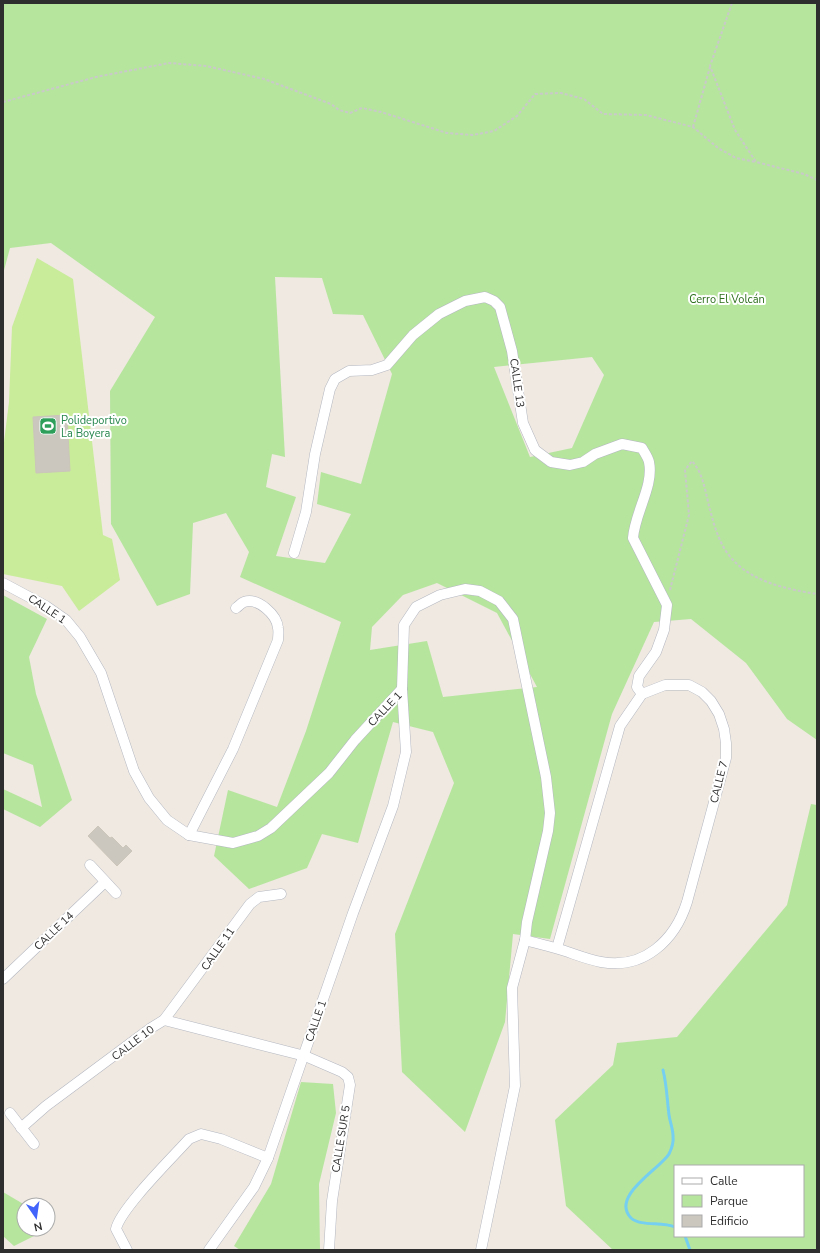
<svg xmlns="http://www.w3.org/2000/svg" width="820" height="1253" viewBox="0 0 820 1253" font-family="'Nunito Sans',sans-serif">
<rect width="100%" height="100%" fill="#efe9e1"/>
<!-- green -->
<g fill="#b6e59e" fill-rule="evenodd">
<path d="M3 3H817V740L787 719 746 663 691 619 654 622 612 714 550 939 513 934 505 1022 465 1132 402 1072 395 934 454 783 433 732 393 722 358 843 322 834 307 868 249 889 214 856 228 790 277 807 306 731 341 622 240 577 249 552 226 513 193 523 190 594 157 606 111 524 110 391 155 317 51 243 10 248 3 274ZM275 277 322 278 333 314 363 315 392 374 361 484 321 472 317 504 351 514 325 563 276 556 296 497 266 487 272 454 285 457ZM592 357 604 375 572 448 530 457 494 367ZM437 583 497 613 537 687 443 697 427 641 370 650 372 627 403 595Z"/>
<path d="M3 595 47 619 29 657 36 694 72 800 40 827 3 809V789L42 807 33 765 3 753Z"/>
<path d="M811 804 817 805V1250H613L566 1206 555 1120 613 1065 617 1043 677 1037 787 905ZM675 1166H803V1236H675Z"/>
<path d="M301 1082 333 1084 336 1113 319 1184 320 1250H240L234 1246 271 1184Z"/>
<path d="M3 1192 25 1205 24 1229H48L14 1246 3 1236Z"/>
</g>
<!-- pitch -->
<path fill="#c9ec9a" d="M37 258 73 279 103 535 112 539 120 580 79 611 62 586 3 574V450L9 402 12 327Z"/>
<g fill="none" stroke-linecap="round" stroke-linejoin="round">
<!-- stream -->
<g stroke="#75cff0" stroke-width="3">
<path d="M663 1070C667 1086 667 1100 669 1115 670 1122 673 1129 673 1136 674 1143 672 1148 669 1154 660 1169 610 1196 631 1218 641 1227 662 1221 675 1227"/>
<path d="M685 1236 690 1250"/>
</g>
</g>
<!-- building -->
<g fill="#cbc7bf" stroke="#cbc5ba">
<path d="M67 415 70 471 36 473 33 417Z"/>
<path d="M98 826 110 838 112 837 123 848 126 845 132 851 117 866 88 836Z"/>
</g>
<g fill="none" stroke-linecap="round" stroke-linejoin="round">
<defs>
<g id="minor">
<path d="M294 553 306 512 315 454 330 389 335 379 349 371 372 370 387 365 413 335 439 314 465 301 485 297 494 301 500 307 512 351 523 423 535 450 551 462 570 465 583 462 595 454 622 444 642 448C644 452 648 457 649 462 654 486 635 512 633 538L667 605 664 630 656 652 639 676 637 687 642 694"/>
<path d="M3 583 46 606 66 620 80 637 101 673 134 771 149 798 167 820 189 835 233 843 258 836 271 828 329 773 355 740 402 689"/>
<path d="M189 835 233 749 278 640C278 636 279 632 278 628 277 615 258 597 244 602 241 603 239 606 236 608"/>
<path d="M90 865 116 893"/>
<path d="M525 940C535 943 545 945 555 948 570 952 585 959 601 962 644 970 675 940 687 902L726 758V743L724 729 719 714 711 701 702 692 689 685H665L642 694 620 726 557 948"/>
<path d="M3 979 105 882"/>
<path d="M164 1020 305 1056 342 1072 348 1077 350 1085 332 1201 329 1250"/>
<path d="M10 1113 34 1144"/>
<path d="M21 1128 46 1106 151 1028 164 1020 250 904 259 897 281 894"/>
<path d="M127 1250 116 1229C120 1209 173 1157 189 1139L201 1134 221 1139 268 1158"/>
<path d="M209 1250 254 1187 268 1158 353 913 393 806 406 752 402 689 404 625 416 607 440 595 465 589 480 591 499 601 513 619 546 777 550 813 548 831 527 922 525 940 512 988 515 1086 481 1250"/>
</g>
</defs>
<!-- minor casing -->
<use href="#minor" stroke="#b4b7c1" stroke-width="11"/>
<!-- path -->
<g stroke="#c9c9c9" stroke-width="2" stroke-dasharray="3 2" stroke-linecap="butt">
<path d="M732 3 710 66 735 130 756 162 804 174 817 180"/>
<path d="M3 102 96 77 169 63 206 66 264 79 331 104 339 110 350 113 362 108 381 112 447 133 473 135 494 131 517 116 535 94 561 93 584 99 603 114 646 115 693 127 718 148 736 158 756 162"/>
<path d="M693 127 710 67"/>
<path d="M670 590 689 515 685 470 692 461C703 473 705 490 709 506 713 521 718 541 728 554 748 581 785 589 817 594"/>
</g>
<!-- minor -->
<use href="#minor" stroke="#fff" stroke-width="10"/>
</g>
<!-- icons -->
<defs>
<symbol id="stadium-square" viewBox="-11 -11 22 22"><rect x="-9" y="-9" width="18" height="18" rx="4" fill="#2e9e5b" stroke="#fff"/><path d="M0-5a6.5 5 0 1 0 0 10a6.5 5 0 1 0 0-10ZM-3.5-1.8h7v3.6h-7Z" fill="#fff"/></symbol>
</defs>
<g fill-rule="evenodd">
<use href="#stadium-square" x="38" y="416" width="20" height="20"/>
</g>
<g text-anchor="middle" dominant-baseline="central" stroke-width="4" stroke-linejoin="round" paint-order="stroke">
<!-- park labels -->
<g font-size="11" fill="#2c6e1b" stroke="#fff">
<text x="727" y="299">Cerro El Volcán</text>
</g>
<!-- street labels -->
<g font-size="11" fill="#2e2e2e" stroke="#fff">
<text transform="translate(517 383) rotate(82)">CALLE 13</text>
<text transform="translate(47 609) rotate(34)">CALLE 1</text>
<text transform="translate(385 709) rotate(-46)">CALLE 1</text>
<text transform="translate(719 782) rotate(-76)">CALLE 7</text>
<text transform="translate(54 931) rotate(-44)">CALLE 14</text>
<text transform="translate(218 949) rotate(-55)">CALLE 11</text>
<text transform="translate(316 1021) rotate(-71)">CALLE 1</text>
<text transform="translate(133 1043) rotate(-37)">CALLE 10</text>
<text transform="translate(341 1139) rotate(-81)">CALLE SUR 5</text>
</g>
<!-- leisure labels -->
<g font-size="11" fill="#27864d" stroke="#fff" text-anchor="start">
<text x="61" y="420">Polideportivo<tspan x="61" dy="13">La Boyera</tspan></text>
</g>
</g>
<!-- border -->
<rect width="820" height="1253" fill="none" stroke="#2e2e2e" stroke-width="8"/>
<!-- legend -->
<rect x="674" y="1165" width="130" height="72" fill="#ffffff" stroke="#ababab"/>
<rect x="682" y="1178" width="20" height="6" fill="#ffffff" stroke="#ababab"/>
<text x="710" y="1185" font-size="12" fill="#2e2e2e">Calle</text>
<rect x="682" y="1195" width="20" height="12" fill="#b6e59e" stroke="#ababab"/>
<text x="710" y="1205" font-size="12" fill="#2e2e2e">Parque</text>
<rect x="682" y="1215" width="20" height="12" fill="#cbc7bf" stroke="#ababab"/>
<text x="710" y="1225" font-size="12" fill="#2e2e2e">Edificio</text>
<!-- north arrow -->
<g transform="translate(36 1217) rotate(167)"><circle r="19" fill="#ffffff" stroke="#ababab"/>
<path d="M0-3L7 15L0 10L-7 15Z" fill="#4264fb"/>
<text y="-6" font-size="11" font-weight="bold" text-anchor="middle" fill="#2e2e2e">N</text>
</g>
</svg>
